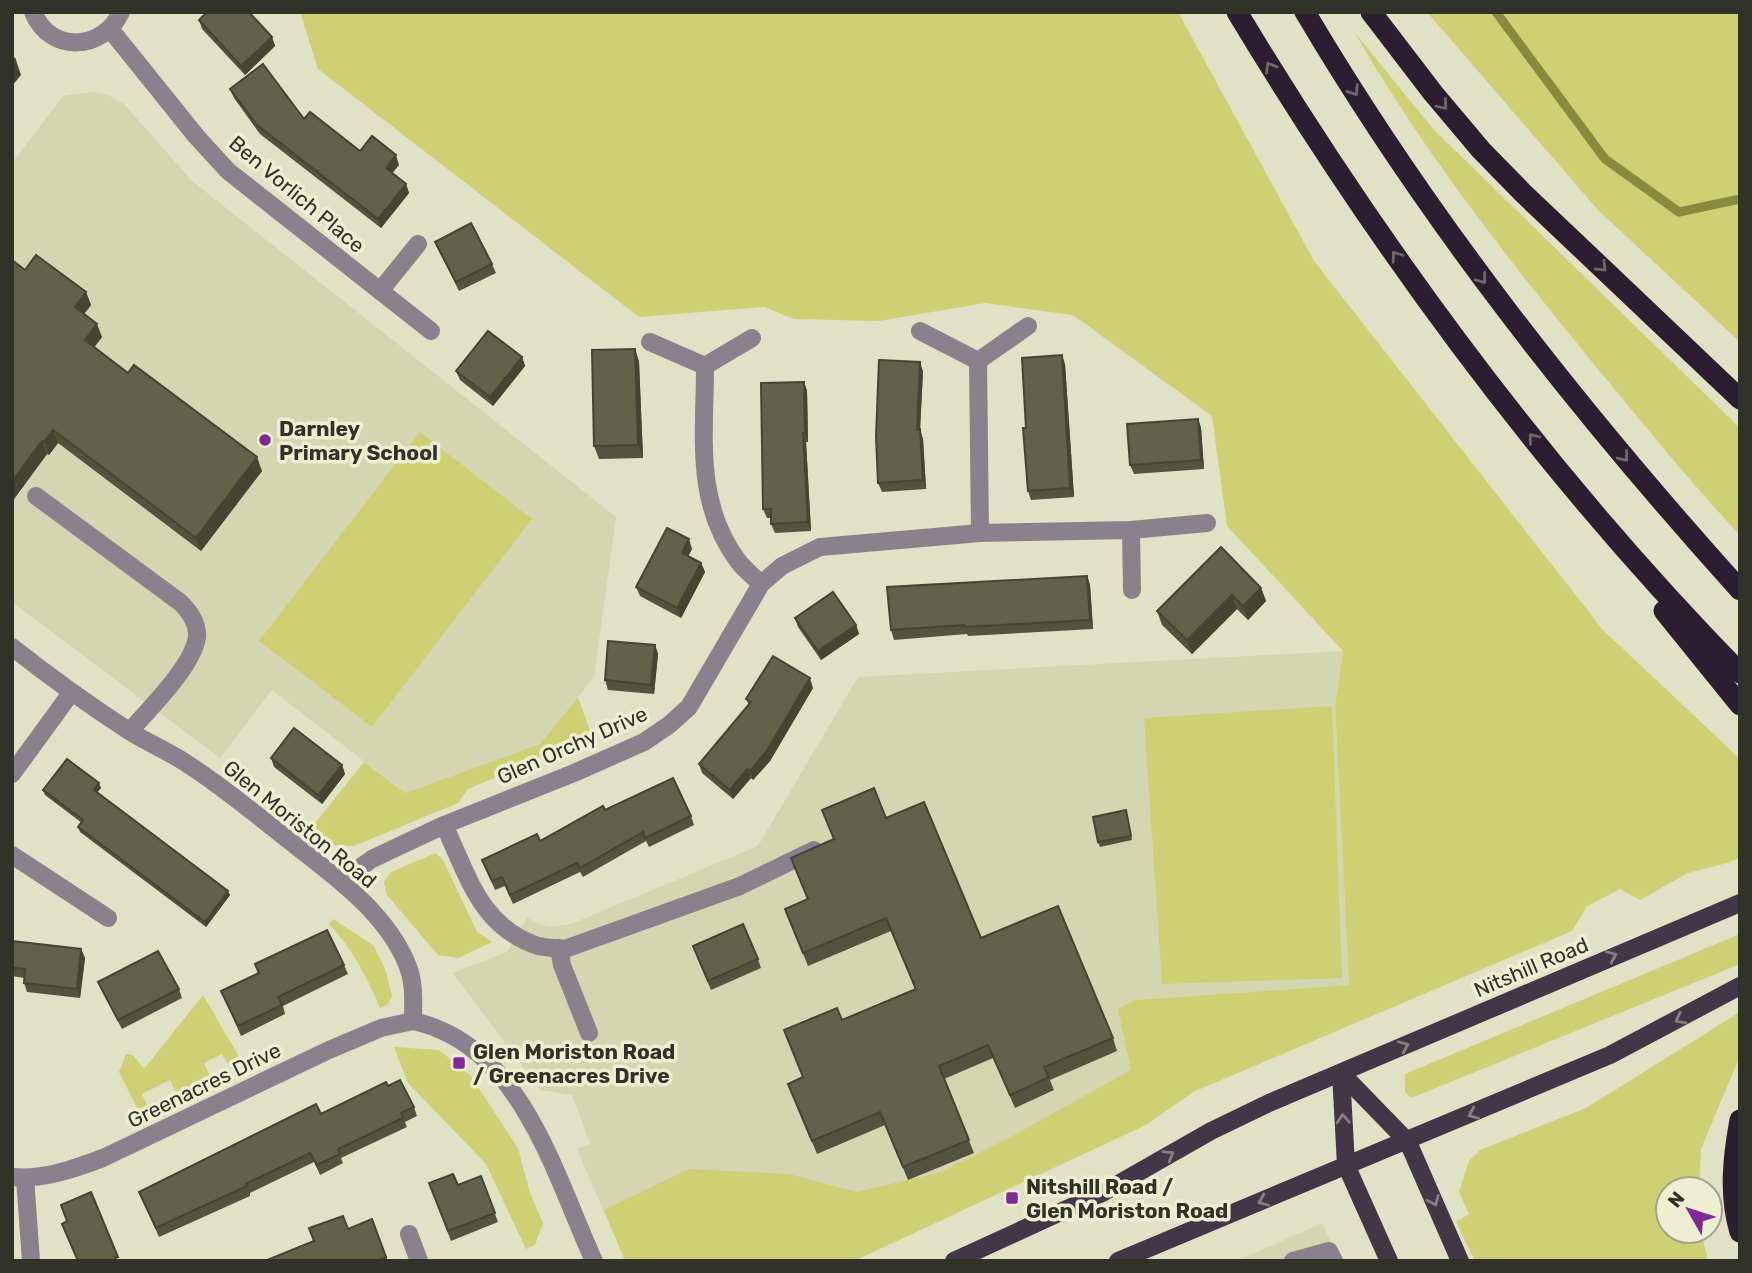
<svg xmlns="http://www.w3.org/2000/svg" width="1752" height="1273" viewBox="0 0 1752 1273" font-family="Rubik,sans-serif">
<rect width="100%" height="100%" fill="#e0e1c5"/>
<!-- built -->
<g fill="#d4d6b2">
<path d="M92 92 108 95 124 104 192 181 616 517 594 677 540 744 405 793 272 690 220 758 12 602V163L63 96Z"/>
<path d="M1343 651 1335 706 1349 985 1136 1000 1164 1093 783 1261H625L577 1149 590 1144 572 1095 540 1090 453 973 507 952 527 918 548 927 571 924 758 846 858 677Z"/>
<path d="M1322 1223 1340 1261H1237Z"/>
</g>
<!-- green -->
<g fill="#cfd073">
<path d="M300 12H1178L1314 261 1603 630 1740 759V857L1727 863 1688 873 1640 900 1620 889 1587 906 1572 931 1193 1092 1146 1125 854 1261H625L604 1210 689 1169 789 1174 856 1192 938 1173 1007 1139 1131 1070 1118 1009 1135 1000 1349 985 1335 706 1343 651 1227 526 1212 416 1073 315 985 303 879 321 794 319 764 307 639 317 318 69Z"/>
<path d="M1427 12H1740V342L1598 210Z"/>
<path d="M1355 33 1434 130 1740 428V535C1686 478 1638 417 1588 357 1504 254 1421 148 1355 33Z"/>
<path d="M420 432 532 519 372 727 259 641Z"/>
<path d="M578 697 594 742 572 754 560 750 468 789 458 803 354 846 333 845 311 828 364 762 405 793 540 744Z"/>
<path d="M1332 706 1342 978 1162 984 1144 718Z"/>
<path d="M436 853 443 860 477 932 492 942 458 958 438 955 387 895 384 882 391 872Z"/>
<path d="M333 919 374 946 385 969 392 996 388 1004 380 1008C368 978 351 947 329 924Z"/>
<path d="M1740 934V964L1416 1096 1410 1097 1405 1092V1074Z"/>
<path d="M203 995 245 1067 234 1073 222 1054 204 1063 213 1083 180 1100 170 1080 142 1094 151 1114 142 1118 119 1072 126 1054 133 1055 144 1069Z"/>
<path d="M1740 1012V1056L1701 1149 1699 1189H1668V1231H1701L1708 1261H1475L1456 1222 1469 1214 1459 1192 1469 1161 1480 1150 1586 1108Z"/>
<path d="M394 1047 439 1050 470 1075 518 1148 530 1193 543 1223 535 1245 526 1249 486 1164 408 1083Z"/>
</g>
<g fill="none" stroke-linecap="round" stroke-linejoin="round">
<!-- stream -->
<path stroke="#8a8a3f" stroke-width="9" d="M1496 12 1605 159 1679 212 1740 199"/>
<!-- minor -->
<g stroke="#89818b" stroke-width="18">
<path d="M33 12C50 54 103 51 121 12"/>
<path d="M110 29 196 136 228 171 431 331"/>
<path d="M380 291 418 244"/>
<path d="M920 331 978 361 1028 326"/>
<path d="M650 342 705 366 752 338"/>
<path d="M978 361 980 533"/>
<path d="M705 366C705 435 694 502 738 561 744 569 753 576 761 584"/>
<path d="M36 496 181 603C190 612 198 623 197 637 193 666 150 708 130 731"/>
<path d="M1131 530 1132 590"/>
<path d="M12 647C50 677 89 705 129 731 148 743 170 752 189 765 226 789 260 818 295 845 337 878 386 913 407 964 415 983 413 1000 413 1021 421 1023 430 1025 438 1029 526 1064 558 1183 594 1261"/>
<path d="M12 774 71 693"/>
<path d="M444 825C468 875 480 927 538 946 547 948 556 948 565 949L740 886 814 850"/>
<path d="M12 855 108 918"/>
<path d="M341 881 372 859 444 825 574 773 644 742 669 725 689 707 761 584 782 566 820 547 980 533 1131 530 1207 523"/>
<path d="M559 948 562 965 589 1033"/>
<path d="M12 1177C43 1180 74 1169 103 1158L329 1050 381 1028 413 1021"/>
<path d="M25 1178 31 1261"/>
<path d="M409 1234 419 1261"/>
<path d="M1293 1261 1329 1251 1334 1261"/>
</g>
<!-- major -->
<g stroke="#433747" stroke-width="18">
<path d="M1341 1073 1408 1142 1460 1261"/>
<path d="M1341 1073 1346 1165 1389 1261"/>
<path d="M954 1261 1104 1192 1211 1131 1269 1103 1740 903"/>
<path d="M1118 1261 1610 1055 1740 986"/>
</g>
<!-- highway -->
<g stroke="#2c1e30" stroke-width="21">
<path d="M1237 12C1380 249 1546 475 1740 673"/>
<path d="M1305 12C1428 220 1578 410 1740 590"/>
<path d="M1371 12 1433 93 1481 150 1523 193 1740 399"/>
<path d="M1664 611 1740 705"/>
<path d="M1740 1120C1733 1158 1729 1195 1740 1232"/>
</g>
</g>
<!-- wall -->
<g fill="#53543f">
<path d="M199 20 272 37 275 46 245 75 202 29Z"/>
<path d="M230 89 304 119 360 151 399 165 392 173 406 184 409 193 381 228 260 134 234 98Z"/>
<path d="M435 242 492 264 496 273 459 291 439 251Z"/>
<path d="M12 260 25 270 86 292 91 305 84 314 102 337 94 347 262 471 201 551 58 443 49 455 47 454 14 499 12 498Z"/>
<path d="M635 349 639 362 643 458 599 459 594 446Z"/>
<path d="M522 357 525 366 493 406 460 380 456 371Z"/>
<path d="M1065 364 1074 497 1031 500 1028 491Z"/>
<path d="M923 371 920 430 923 439 926 489 882 492 878 483Z"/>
<path d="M804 382 807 391 808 442H806L811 531 775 533 771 524V518H767L763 509Z"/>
<path d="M1198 419 1201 428 1204 469 1134 474 1130 465Z"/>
<path d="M692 549 688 556 701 563 705 572 681 618 640 596 636 587Z"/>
<path d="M1087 576 1090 585 1093 629 968 636 967 634 894 640 891 630Z"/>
<path d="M1261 588 1266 601 1248 620 1237 609 1192 654 1162 625 1157 611Z"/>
<path d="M795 618 856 625 859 634 821 660 798 627Z"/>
<path d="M655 645 658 654 654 694 608 690 605 680Z"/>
<path d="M813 688 770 761 753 780 751 778 733 799 702 773 699 764 749 705 746 699Z"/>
<path d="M271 758 342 765 345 774 322 804 274 767Z"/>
<path d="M101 788 97 792 230 895 206 927 80 832 78 827 82 823 45 795 43 790Z"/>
<path d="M605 810 691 816 694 825 649 847 646 841 583 877 580 872 513 904 505 886 495 890 482 860 540 841Z"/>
<path d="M822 810 886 818 981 938 1113 1038 1117 1051 1050 1080 1054 1090 1015 1108 993 1058 944 1079 974 1153 908 1180 885 1125 817 1154 788 1084 803 1077 784 1030 842 1020 915 989 891 931 808 966 785 909 808 899 791 858 834 840Z"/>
<path d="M1127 815 1132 840 1100 847 1098 842Z"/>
<path d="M12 941 81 949 85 958 80 998 27 992 24 983V978L12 976Z"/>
<path d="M696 955 758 959 761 968 711 990Z"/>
<path d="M255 964 344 965 348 974 283 1006 285 1014 241 1036 221 991 258 973Z"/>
<path d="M98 982 179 989 182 998 122 1029 102 991Z"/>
<path d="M388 1086 414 1107 417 1116 405 1122 407 1127 341 1158 343 1163 320 1175 314 1162 250 1193V1196L159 1237 139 1192Z"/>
<path d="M481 1176 498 1222 451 1241 429 1183 458 1185Z"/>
<path d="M372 1219 388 1261H265L348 1229Z"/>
</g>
<!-- shaded-wall -->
<g fill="#444533">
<path d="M272 37 275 46 245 75 241 66Z"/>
<path d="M15 57 21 75 12 86V61Z"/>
<path d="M396 155 399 165 389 177 386 168Z"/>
<path d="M406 184 409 193 381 228 378 219Z"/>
<path d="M86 292 91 305 79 320 75 307Z"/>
<path d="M97 324 102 337 90 353 85 340Z"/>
<path d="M635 349 639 362 643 458 638 445Z"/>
<path d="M1062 355 1065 364 1074 497 1070 488Z"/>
<path d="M522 357 525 366 493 406 490 397Z"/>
<path d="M920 362 923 371 920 430 923 439 926 489 923 480 917 430Z"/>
<path d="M804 382 807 391 808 442 805 433Z"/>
<path d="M1198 419 1201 428 1204 469 1201 460Z"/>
<path d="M53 430 58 443 49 455 44 442Z"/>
<path d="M803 433 806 442 811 531 808 522Z"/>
<path d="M42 441 47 454 14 499 12 496V481Z"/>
<path d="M257 457 262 471 201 551 196 538Z"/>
<path d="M689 539 692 549 685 562 682 553Z"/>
<path d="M701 563 705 572 681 618 677 608Z"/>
<path d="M1087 576 1090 585 1093 629 1090 620Z"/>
<path d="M1261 588 1266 601 1248 620 1243 606Z"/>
<path d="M1232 595 1237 609 1192 654 1187 640Z"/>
<path d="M856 625 859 634 821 660 818 651Z"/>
<path d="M655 645 658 654 654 694 651 685Z"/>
<path d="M810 678 813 688 770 761 753 780 750 771Z"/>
<path d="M342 765 345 774 322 804 318 795Z"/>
<path d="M747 769 751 778 733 799 730 790Z"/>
<path d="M99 783 101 788 96 794 94 790Z"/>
<path d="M228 891 230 895 206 927 205 922Z"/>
<path d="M81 949 85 958 80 998 77 989Z"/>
</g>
<!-- building -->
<g fill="#616249" stroke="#444533" stroke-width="2">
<path d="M207 12H249L272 37 241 66 199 20Z"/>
<path d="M263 64 304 119 310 112 360 151 372 136 396 155 386 168 406 184 378 219 257 125 230 89Z"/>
<path d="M471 223 492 264 456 282 435 242Z"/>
<path d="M36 255 86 292 75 307 97 324 85 340 128 373 134 365 257 457 196 538 53 430 44 442 42 441 12 481V260L25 270Z"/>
<path d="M488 331 522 357 490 397 456 371Z"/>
<path d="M635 349 638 445 594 446 592 350Z"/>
<path d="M1062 355 1070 488 1028 491 1023 428H1026L1022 358Z"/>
<path d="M879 360 920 362 917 430 920 429 923 480 878 483 876 437Z"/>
<path d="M804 382 805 433H803L808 522 771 524V509H763L761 383Z"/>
<path d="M1198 419 1201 460 1130 465 1127 424Z"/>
<path d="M667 528 689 539 682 553 701 563 677 608 636 587Z"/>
<path d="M1221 547 1261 588 1243 606 1232 595 1187 640 1157 611Z"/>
<path d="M1087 576 1090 620 965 627 964 625 891 630 887 587Z"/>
<path d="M833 592 856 625 818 651 795 618Z"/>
<path d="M608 641 655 645 651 685 605 680Z"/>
<path d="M773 656 810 678 766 752 750 771 747 769 730 790 699 764 751 702 746 699Z"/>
<path d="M294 728 342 765 318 795 271 758Z"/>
<path d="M67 759 99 783 94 790 228 891 205 922 78 827 83 820 43 790Z"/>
<path d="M673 778 691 816 645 838 643 832 580 868 577 863 510 895 502 877 492 881 482 860 537 834 540 841 603 806 605 810Z"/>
<path d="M874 788 886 818 924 802 981 938 1058 906 1113 1038 1044 1067 1049 1077 1010 1095 988 1045 939 1066 969 1140 903 1167 880 1112 812 1141 788 1084 803 1077 784 1030 837 1008 842 1020 916 989 886 918 803 953 785 909 808 899 791 858 834 839 822 810Z"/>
<path d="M1126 810 1131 836 1098 842 1093 817Z"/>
<path d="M743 924 758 959 708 981 693 946Z"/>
<path d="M327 930 344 965 278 997 282 1005 238 1026 221 991 259 973 255 964Z"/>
<path d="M12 941 81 949 77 989 24 983 25 969 12 968Z"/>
<path d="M158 951 179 989 118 1020 98 982Z"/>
<path d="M400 1080 414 1107 401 1113 403 1118 338 1149 340 1154 317 1165 310 1153 246 1184 247 1186 156 1228 139 1192 316 1104 321 1114 386 1082 388 1086Z"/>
<path d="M453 1174 458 1185 481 1176 495 1213 448 1231 429 1183Z"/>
<path d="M91 1192 118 1257H115L117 1261H78L62 1224 67 1221 61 1205Z"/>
<path d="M343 1216 348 1229 372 1219 386 1257 376 1261H265L314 1241 309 1228Z"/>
</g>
<!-- one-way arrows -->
<defs><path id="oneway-chevron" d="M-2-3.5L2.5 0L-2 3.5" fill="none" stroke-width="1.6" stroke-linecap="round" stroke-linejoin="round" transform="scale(1.75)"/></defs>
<g stroke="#706769">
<use href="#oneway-chevron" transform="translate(1270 67) rotate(-121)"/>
<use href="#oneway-chevron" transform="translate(1354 91) rotate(57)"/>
<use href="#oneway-chevron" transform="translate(1443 105) rotate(50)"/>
<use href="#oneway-chevron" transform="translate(1396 256) rotate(-126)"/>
<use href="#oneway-chevron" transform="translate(1602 267) rotate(45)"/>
<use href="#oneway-chevron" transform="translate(1482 279) rotate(53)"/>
<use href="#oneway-chevron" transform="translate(1533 438) rotate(-128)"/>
<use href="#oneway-chevron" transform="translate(1624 457) rotate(51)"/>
</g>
<g stroke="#87807f">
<use href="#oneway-chevron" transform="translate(1612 956) rotate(-23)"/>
<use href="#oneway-chevron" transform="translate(1680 1019) rotate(152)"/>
<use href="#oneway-chevron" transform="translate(1404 1046) rotate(-23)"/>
<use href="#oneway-chevron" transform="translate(1473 1114) rotate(157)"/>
<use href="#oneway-chevron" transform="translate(1343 1119) rotate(-93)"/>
<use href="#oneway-chevron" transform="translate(1169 1155) rotate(-31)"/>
<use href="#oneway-chevron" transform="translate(1263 1201) rotate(157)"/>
<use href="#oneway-chevron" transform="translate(1434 1201) rotate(66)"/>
</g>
<!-- markers -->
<g fill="#802895" stroke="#edeed2" stroke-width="2.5">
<circle cx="265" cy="440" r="7"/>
<rect x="452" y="1056" width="14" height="14" rx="3.5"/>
<rect x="1005" y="1191" width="14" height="14" rx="3.5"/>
</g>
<g text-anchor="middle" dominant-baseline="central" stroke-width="7" stroke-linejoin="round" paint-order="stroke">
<!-- street labels -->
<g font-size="21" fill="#323328" stroke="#edeed2">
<text transform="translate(297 194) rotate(40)">Ben Vorlich Place</text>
<text transform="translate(572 745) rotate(-24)">Glen Orchy Drive</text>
<text transform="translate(300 824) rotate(39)">Glen Moriston Road</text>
<text transform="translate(1531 967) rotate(-23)">Nitshill Road</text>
<text transform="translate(204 1085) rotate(-26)">Greenacres Drive</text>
</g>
<!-- poi labels -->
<g font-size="21" font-weight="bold" fill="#323328" stroke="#edeed2" text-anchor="start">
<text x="279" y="428">Darnley<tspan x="279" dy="24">Primary School</tspan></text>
<text x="473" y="1051">Glen Moriston Road<tspan x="473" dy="24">/ Greenacres Drive</tspan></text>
<text x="1026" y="1186">Nitshill Road /<tspan x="1026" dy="24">Glen Moriston Road</tspan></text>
</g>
</g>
<!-- border -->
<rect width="1752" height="1273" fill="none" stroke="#323328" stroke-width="28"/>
<!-- north arrow -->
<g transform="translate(1689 1210) rotate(309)"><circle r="33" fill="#edeed2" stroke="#a2a38e" stroke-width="2"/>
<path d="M0-5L12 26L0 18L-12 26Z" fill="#802895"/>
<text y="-10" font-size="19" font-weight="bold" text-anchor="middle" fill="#323328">N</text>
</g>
</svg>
